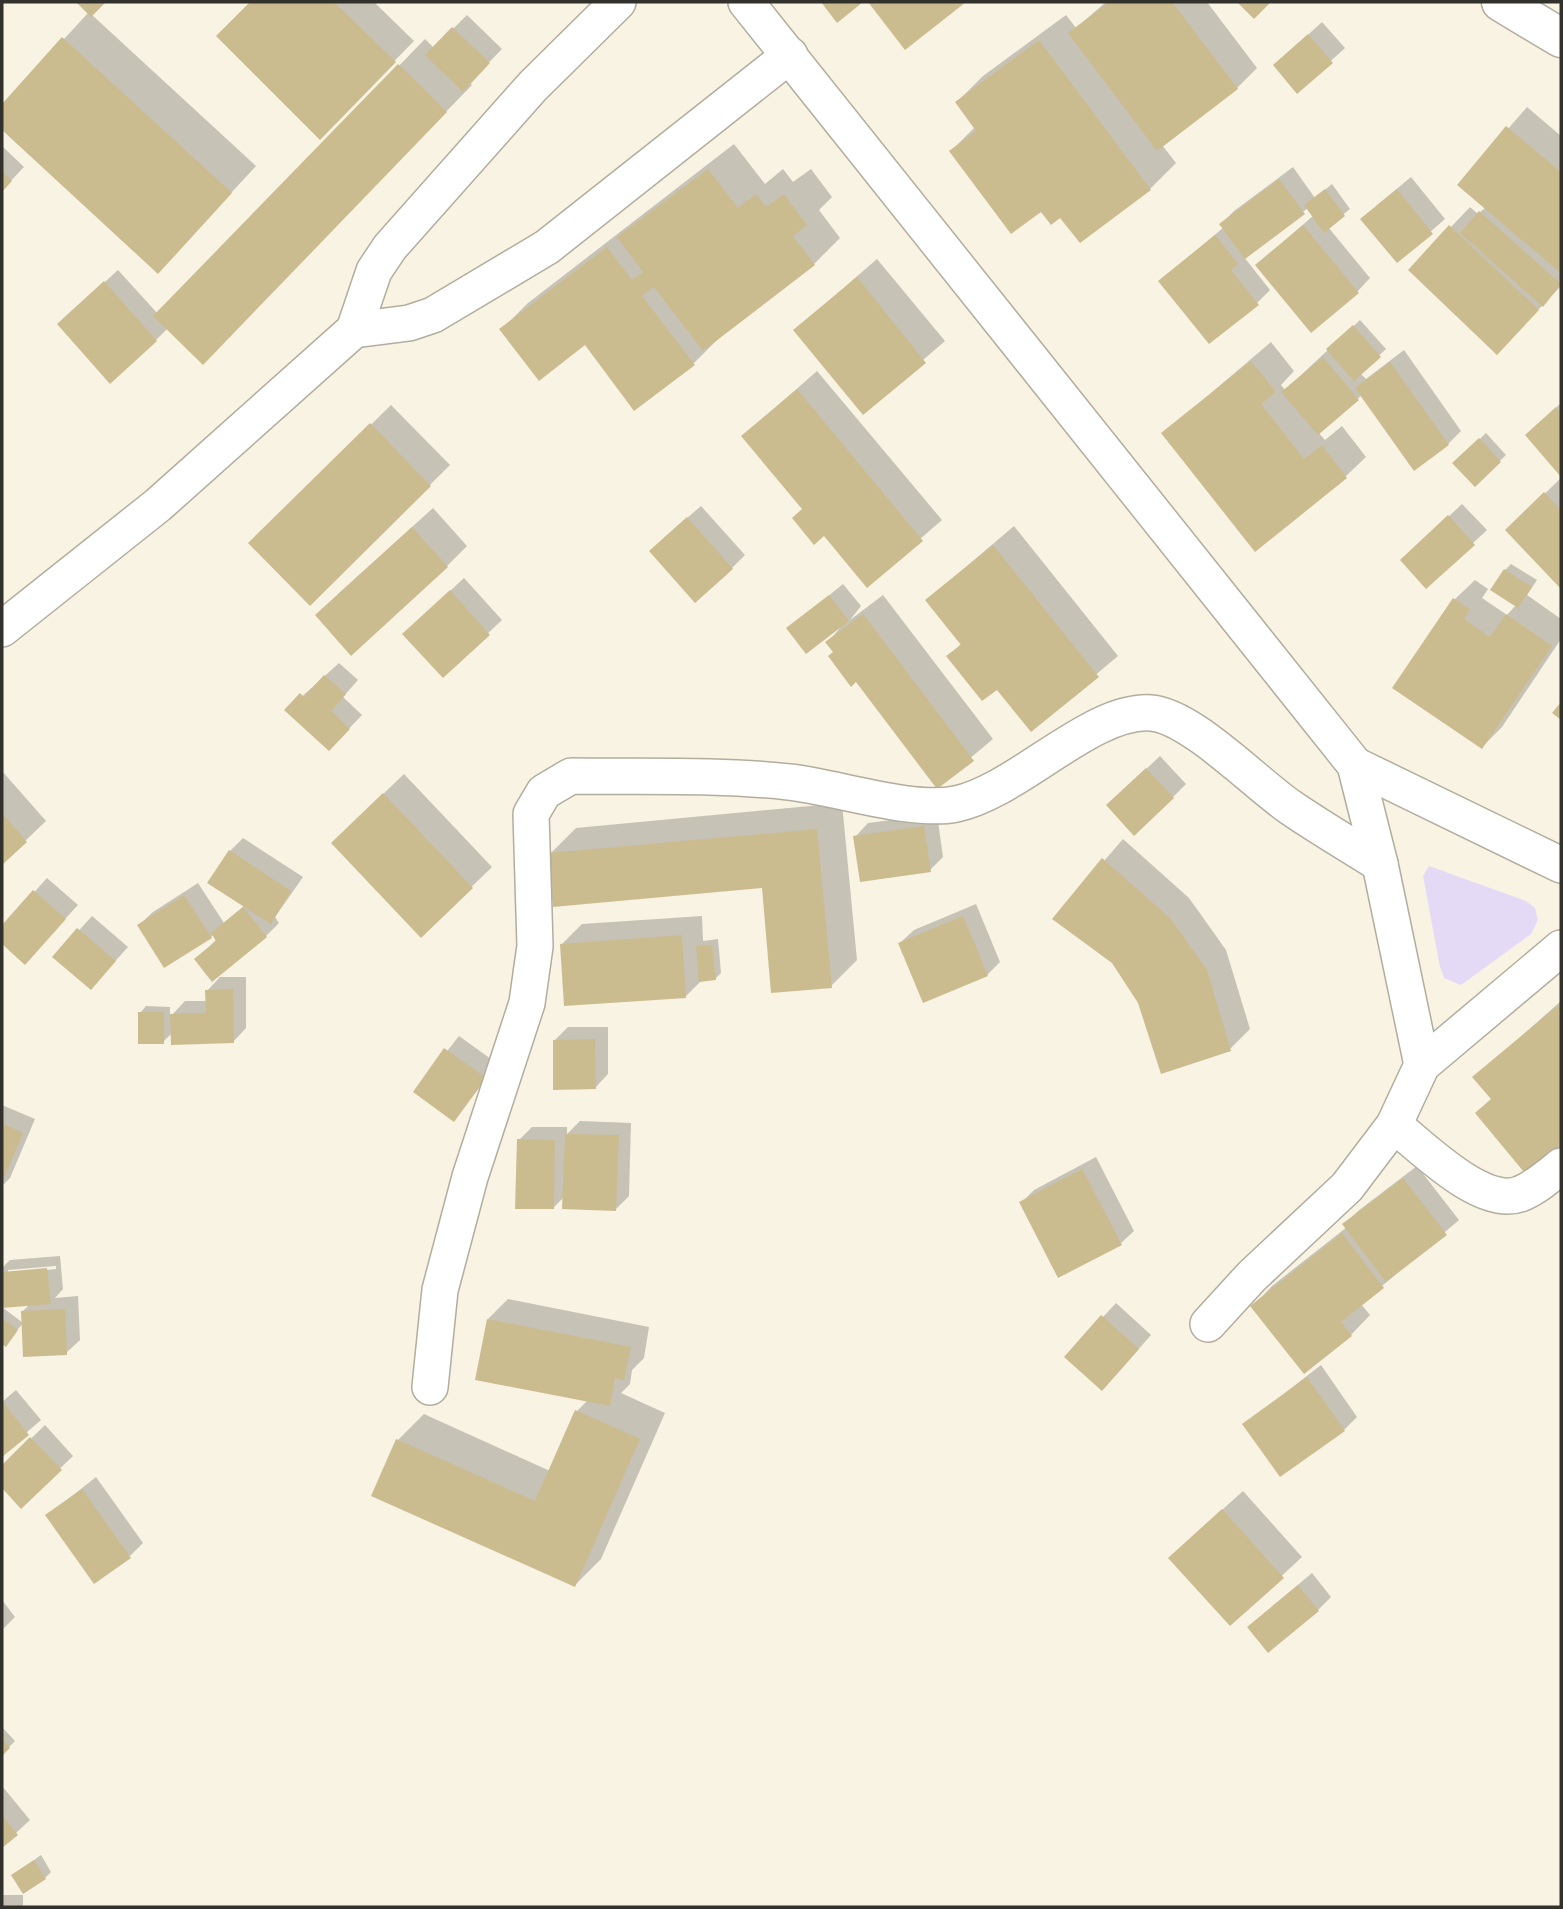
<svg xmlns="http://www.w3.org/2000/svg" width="1563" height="1909" viewBox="0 0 1563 1909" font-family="'Fira Sans',sans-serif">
<rect width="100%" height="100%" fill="#f8f3e3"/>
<!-- green -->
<path fill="#e5daf6" d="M1429 866 1526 901 1535 908 1538 920 1531 934 1461 985 1444 978 1440 967 1423 876Z"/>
<!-- shadow -->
<g fill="#0003" fill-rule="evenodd">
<path d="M79 2H103L91 14 256 166 158 272 2 128V106L89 12Z"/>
<path d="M252 2H374L414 41 320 137 219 36Z"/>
<path d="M1106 2H1207L1257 68 1237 88 1162 145 1176 163 1150 189 1061 215 1041 209 951 151 975 127 957 102 983 76 1066 15 1076 28Z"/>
<path d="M467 15 502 49 469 83 472 85 229 336 168 328 156 340 73 311 118 270 158 314 425 39 434 48Z"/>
<path d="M1322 22 1345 48 1298 91 1275 65Z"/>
<path d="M1527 107 1561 136V286L1516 333 1451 227 1470 207 1478 214 1486 207 1459 185Z"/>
<path d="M734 144 765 184 783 169 793 182 811 169 832 197 819 210 840 238 814 264 720 337 694 363 502 329 528 303Z"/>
<path d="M2 146 24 167 2 190Z"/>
<path d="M1293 167 1315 198 1332 184 1350 209 1328 227 1370 278 1357 292 1257 265 1314 215 1308 208 1244 257 1270 290 1257 303 1160 281 1224 227 1221 224 1234 211Z"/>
<path d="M1411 177 1445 219 1397 261 1376 206Z"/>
<path d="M877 259 945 341 863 412 795 330Z"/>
<path d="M1360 320 1386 349 1360 373 1366 379 1404 350 1461 431 1448 444 1362 395 1318 432 1325 440 1342 426 1366 457 1346 476 1256 549 1164 433 1271 342 1294 371 1281 385 1285 390Z"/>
<path d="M817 371 942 520 867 585 743 436Z"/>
<path d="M1561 403V474L1527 435Z"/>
<path d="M391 405 450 465 310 604 251 543Z"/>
<path d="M1486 433 1506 455 1475 485 1455 463Z"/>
<path d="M1561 478V587L1507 530Z"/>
<path d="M1462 504 1487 530 1426 587 1416 547Z"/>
<path d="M701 506 745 555 732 568 664 538Z"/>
<path d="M433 508 467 546 447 566 337 595Z"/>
<path d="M1014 526 1118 656 1031 729 997 687 948 656 962 643 927 600Z"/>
<path d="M1511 564 1537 580 1527 595 1561 619V639L1502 727 1482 747 1455 599 1475 580 1488 589 1482 598 1507 615 1516 605 1505 570Z"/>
<path d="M464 578 502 620 443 676 418 621Z"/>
<path d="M843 584 861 606 850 620 883 595 993 739 937 786 828 642 845 622 789 628Z"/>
<path d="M339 663 358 680 343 697 362 715 342 736 287 710Z"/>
<path d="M1160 756 1186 784 1173 797 1122 792Z"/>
<path d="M2 771 46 821 2 863Z"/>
<path d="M404 774 492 867 421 936 353 823Z"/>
<path d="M842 803 857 960 831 986 764 886 550 854 576 828Z"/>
<path d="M937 814 943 857 930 870 855 837 868 823Z"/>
<path d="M243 838 303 877 275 917 279 923 266 936 196 959 217 939 214 934 211 937 139 925 153 912 198 883 224 923 245 905 230 851Z"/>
<path d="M1123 839 1189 898 1226 950 1250 1029 1230 1049 1140 1002 1113 962 1054 919Z"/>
<path d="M47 878 78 905 25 962 2 942V928Z"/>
<path d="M976 904 1000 962 987 975 900 943 914 930Z"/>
<path d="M92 916 128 947 91 988 55 957Z"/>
<path d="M702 916 703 941 718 939 721 973 715 979 702 980 686 996 562 944 582 924Z"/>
<path d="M220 977H246V1028L233 1042 172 1033 163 1042 140 1013 146 1006 170 1007V1017L185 1001H207V991Z"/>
<path d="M1561 1001V1158L1492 1098 1475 1077Z"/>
<path d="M568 1027H608V1074L595 1088 554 1041Z"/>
<path d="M459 1036 498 1064 454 1120 416 1091Z"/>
<path d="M2 1105 35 1119 10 1178 2 1186Z"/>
<path d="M580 1121 631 1123 629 1196 616 1209 565 1196 553 1208 519 1140 532 1127H567V1134Z"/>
<path d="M1096 1157 1134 1231 1120 1244 1021 1203 1034 1190Z"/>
<path d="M1417 1166 1459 1220 1361 1304 1370 1315 1351 1335 1253 1306 1272 1286 1347 1227 1345 1225 1358 1211Z"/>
<path d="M60 1256 63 1289 55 1298 78 1296 80 1340 66 1353 22 1312 30 1304 2 1306V1268L10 1260ZM56 1266V1269L8 1274V1270Z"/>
<path d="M508 1299 649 1327 644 1358 632 1370 630 1384 621 1393 665 1413 601 1559 575 1585 398 1440 424 1414 550 1471 577 1411 588 1400 488 1319Z"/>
<path d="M1116 1303 1151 1335 1115 1376 1066 1357Z"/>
<path d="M2 1307 23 1323 5 1345 2 1342Z"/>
<path d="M1321 1365 1357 1417 1344 1430 1245 1424Z"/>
<path d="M16 1390 41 1420 2 1454V1402Z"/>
<path d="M45 1425 73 1456 21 1506 2 1486V1467Z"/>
<path d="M96 1477 143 1543 130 1556 48 1515Z"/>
<path d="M1243 1491 1302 1557 1230 1624 1191 1538Z"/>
<path d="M1312 1573 1331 1597 1318 1610 1263 1614Z"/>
<path d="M2 1600 15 1617 2 1630Z"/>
<path d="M2 1727 15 1741 2 1754Z"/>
<path d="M2 1786 30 1820 2 1846Z"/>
<path d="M41 1855 51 1872 45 1878 13 1875Z"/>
<rect x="2" y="1895" width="21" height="12"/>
</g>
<!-- building -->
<g fill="#cbbc90">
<path d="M76 2H106L91 17Z"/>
<path d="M250 2H334L396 62 320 140 216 36Z"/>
<path d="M821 2H863L837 23Z"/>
<path d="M868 2H966L905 50Z"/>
<path d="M1109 2H1172L1238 89 1157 151 1068 33Z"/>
<path d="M1237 2H1271L1254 19Z"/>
<path d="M452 27 490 63 463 92 425 55Z"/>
<path d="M1308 34 1333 63 1297 94 1273 65Z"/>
<path d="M62 37 232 193 158 274 2 130V104Z"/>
<path d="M1039 40 1151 190 1080 243 1060 218 1051 225 1041 212 1011 234 949 151 976 131 955 102Z"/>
<path d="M398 64 447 112 203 365 153 316Z"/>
<path d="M1506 126 1561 172V273L1457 185Z"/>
<path d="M708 169 738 208 756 194 766 207 784 194 807 225 793 236 815 265 703 351 654 287 642 296 695 365 634 411 585 345 539 381 499 329 607 247 632 280 643 272 617 237Z"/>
<path d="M2 171 12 181 2 192Z"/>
<path d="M1279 179 1305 214 1245 259 1219 224Z"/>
<path d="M1325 189 1345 216 1324 233 1304 205Z"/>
<path d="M1397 189 1433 234 1397 263 1360 219Z"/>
<path d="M1479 211 1561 284 1543 307 1460 233Z"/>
<path d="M1303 225 1359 293 1311 333 1255 265Z"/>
<path d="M1449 225 1539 310 1497 355 1408 270Z"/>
<path d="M1215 235 1238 264 1231 270 1259 305 1209 344 1158 281Z"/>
<path d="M857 277 926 363 863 415 793 330Z"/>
<path d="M104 281 157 341 110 384 57 324Z"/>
<path d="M1353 325 1381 357 1354 381 1326 349Z"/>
<path d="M1323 357 1359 400 1318 435 1281 392Z"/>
<path d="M1251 361 1276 392 1261 404 1304 459 1322 445 1347 478 1255 552 1161 433Z"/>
<path d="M1390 362 1449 445 1414 471 1355 388Z"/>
<path d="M797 389 923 541 867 588 824 536 814 545 792 518 802 509 741 436Z"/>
<path d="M1556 407 1561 412V477L1525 435Z"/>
<path d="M370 423 431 486 310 606 248 543Z"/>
<path d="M1479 438 1501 462 1475 487 1452 463Z"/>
<path d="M1544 492 1561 510V589L1505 530Z"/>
<path d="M1448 515 1475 545 1426 589 1400 560Z"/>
<path d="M687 517 733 569 695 603 649 551Z"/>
<path d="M412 527 448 567 351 656 315 615Z"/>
<path d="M993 545 1099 677 1031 732 997 690 982 701 946 656 961 645 925 600Z"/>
<path d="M1504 569 1532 587 1518 608 1490 590Z"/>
<path d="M450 590 490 635 443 678 402 634Z"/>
<path d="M829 595 849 621 806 654 786 628Z"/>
<path d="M1453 598 1470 609 1464 619 1490 637 1506 614 1552 646 1482 749 1392 688Z"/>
<path d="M863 614 974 761 937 789 856 682 851 687 828 656 833 652 825 642Z"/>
<path d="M324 675 346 694 331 711 350 729 329 751 284 710 300 693 304 697Z"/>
<path d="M1561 702V720L1552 713Z"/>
<path d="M1146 768 1174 798 1134 836 1106 805Z"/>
<path d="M383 793 473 888 421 938 331 843Z"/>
<path d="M2 813 27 842 2 865Z"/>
<path d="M924 826 931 872 860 882 853 836Z"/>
<path d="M817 829 832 988 771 993 762 888 553 907 548 853Z"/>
<path d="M229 850 291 891 271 924 207 883Z"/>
<path d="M1102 858 1170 918 1207 970 1231 1051 1161 1074 1138 1003 1112 963 1052 919Z"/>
<path d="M33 890 66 919 25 965 2 944V925Z"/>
<path d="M184 895 212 938 164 968 137 925Z"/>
<path d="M243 907 267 937 212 982 194 959 216 941 211 933Z"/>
<path d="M963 916 988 976 923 1003 898 943Z"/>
<path d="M77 928 116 961 91 990 52 957Z"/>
<path d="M682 935 686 998 564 1006 560 944Z"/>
<path d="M712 945 716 980 699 982 696 946Z"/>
<path d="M233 989 234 1043 171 1045 170 1014 206 1013 205 990Z"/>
<path d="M1561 1003V1160L1533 1183 1475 1113 1491 1099 1472 1077Z"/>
<rect x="138" y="1012" width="26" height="32"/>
<path d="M595 1039 596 1089 553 1090V1040Z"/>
<path d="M444 1048 486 1078 454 1122 413 1092Z"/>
<path d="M2 1123 23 1133 2 1183Z"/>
<path d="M565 1134 619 1135 616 1211 562 1209Z"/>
<path d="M517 1139 555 1140 554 1209H515Z"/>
<path d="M1082 1169 1122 1245 1058 1278 1019 1202Z"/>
<path d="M1403 1178 1447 1235 1386 1282 1342 1224Z"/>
<path d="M1342 1233 1384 1288 1341 1322 1352 1336 1304 1374 1250 1306Z"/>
<path d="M47 1268 51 1304 2 1308V1272Z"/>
<path d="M65 1309 67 1355 23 1357 21 1311Z"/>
<path d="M1101 1315 1139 1349 1102 1391 1064 1357Z"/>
<path d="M2 1318 18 1330 6 1347 2 1344Z"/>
<path d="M487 1319 631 1347 624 1380 615 1378 610 1406 475 1380Z"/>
<path d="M1307 1377 1345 1431 1280 1477 1242 1424Z"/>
<path d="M2 1401 29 1435 2 1457Z"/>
<path d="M575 1410 640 1439 575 1587 371 1496 396 1439 535 1501Z"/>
<path d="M30 1437 62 1470 21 1509 2 1488V1465Z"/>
<path d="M82 1489 131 1558 94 1584 45 1515Z"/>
<path d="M1222 1509 1284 1578 1230 1626 1168 1558Z"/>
<path d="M1298 1585 1319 1611 1268 1653 1247 1627Z"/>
<path d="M2 1739 10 1748 2 1756Z"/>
<path d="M2 1815 18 1835 2 1848Z"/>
<path d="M34 1860 46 1879 23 1894 11 1875Z"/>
</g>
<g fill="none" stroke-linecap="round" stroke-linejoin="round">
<defs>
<g id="minor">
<path d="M746 2 1355 765 1380 864 1422 1065"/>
<path d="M354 330 409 323 433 315 547 247 790 55"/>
<path d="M2 629 158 505 354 330 374 271 390 247 533 86 618 2"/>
<path d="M1355 765 1561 865"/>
<path d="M1394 1125C1423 1148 1482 1208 1520 1194 1535 1188 1549 1176 1561 1166"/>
<path d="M1208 1324 1252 1276 1347 1187 1394 1125 1422 1065 1561 948"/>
<path d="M430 1387 440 1290 470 1177 527 1003 535 946 531 814 544 792 571 776C643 777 717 774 789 782 836 787 911 813 956 804 1018 791 1091 709 1151 713 1191 716 1255 783 1290 807 1319 827 1350 845 1380 864"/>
</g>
<path id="tertiary" d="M1501 2 1561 38"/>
</defs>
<!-- minor casing -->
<use href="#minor" stroke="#b3ad9e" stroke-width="38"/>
<!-- tertiary casing -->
<use href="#tertiary" stroke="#b3ad9e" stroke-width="41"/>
<!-- minor -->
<use href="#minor" stroke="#fff" stroke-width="35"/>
<!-- tertiary -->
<use href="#tertiary" stroke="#fff" stroke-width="38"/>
</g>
<!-- border -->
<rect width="1563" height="1909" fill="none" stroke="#33312b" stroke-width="7"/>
</svg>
